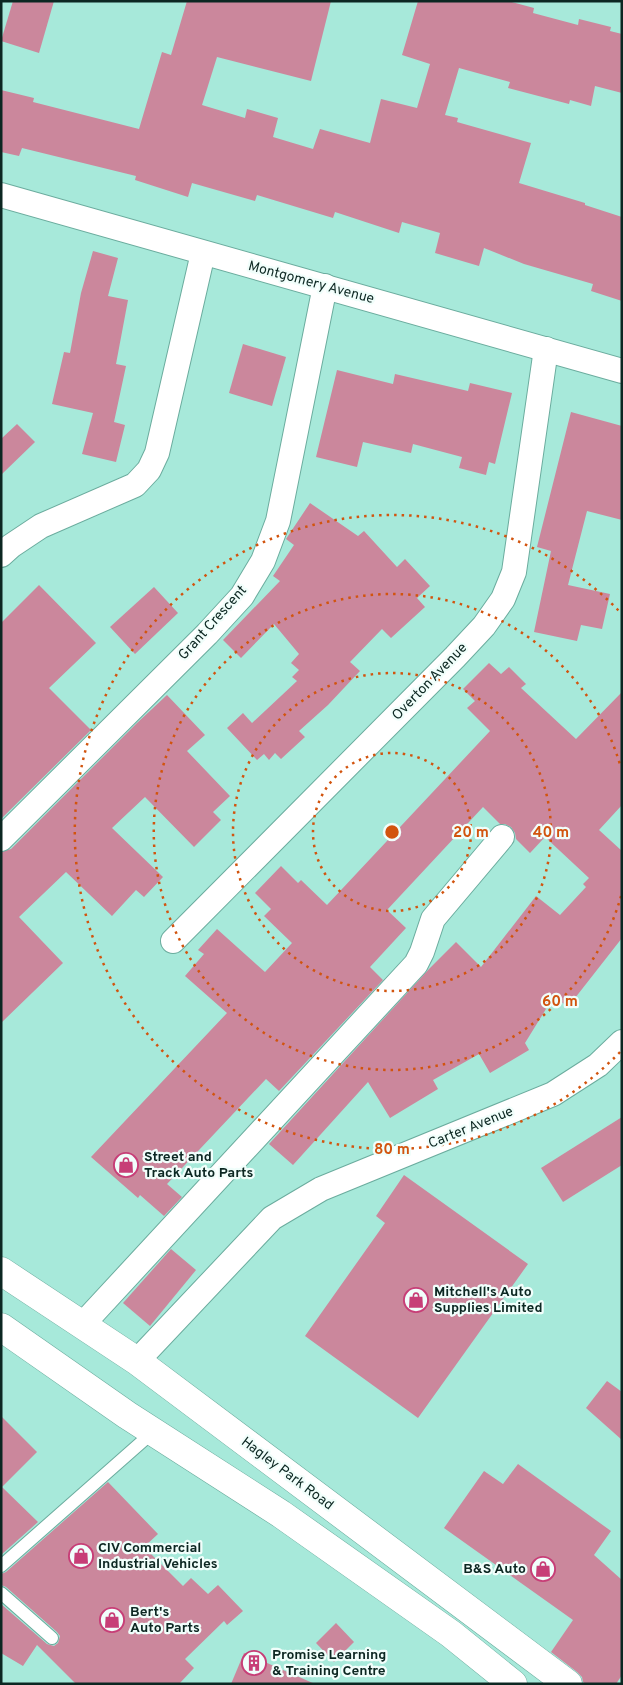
<svg xmlns="http://www.w3.org/2000/svg" width="623" height="1685" viewBox="0 0 623 1685" font-family="Overpass,sans-serif">
<rect width="100%" height="100%" fill="#a7e9da"/>
<!-- building -->
<g fill="#cb879c">
<path d="M13 1H54L39 53 1 41Z"/>
<path d="M187 1H331L311 81 217 57 202 105 245 118 247 109 278 118 273 137 313 149 320 129 370 143 381 99 417 108 430 64 402 55 418 1H508L534 8 533 13 578 25 579 19 611 27 610 31 622 34V93L595 86 591 106 570 100 569 104 508 88 510 82 459 68 445 115 458 118 457 122 531 143 519 183 585 203V205L622 217V301L591 291 593 284 524 264 484 248 479 266 435 253 440 233 402 222 399 233 335 212 333 218 257 195 255 201 192 183 188 197 135 180 136 176 22 148 19 156 1 152V90L34 98 33 102 139 129 162 52 171 55Z"/>
<path d="M93 251 118 258 108 296 128 300 116 364 126 366 114 422 125 425 116 462 82 454 93 413 52 404 64 352 70 353 81 293Z"/>
<path d="M243 344 286 357 272 406 229 393Z"/>
<path d="M337 370 393 384 395 374 468 391 470 383 512 393 495 464 489 462 486 475 459 468 462 457 413 444 411 453 363 442 357 467 316 457Z"/>
<path d="M571 412 622 426V520L587 511 568 585 610 594 602 629 581 625 577 641 534 632 551 551 537 547Z"/>
<path d="M17 424 35 442 1 475V439Z"/>
<path d="M310 503 358 536 364 531 397 567 405 559 430 586 417 598 425 607 391 638 382 629 350 662 360 671 328 705 299 731 305 737 281 759 275 753 269 760 264 754 257 760 227 728 243 713 252 723 297 681 292 677 299 670 291 663 299 654 274 624 241 658 223 640 280 581 273 576 294 545 286 539Z"/>
<path d="M39 585 96 643 49 688 91 730 1 819V623Z"/>
<path d="M154 587 178 613 135 654 110 627Z"/>
<path d="M489 663 501 674 509 667 526 684 521 688 576 739 622 692V805L599 830 622 851V938L568 1007 554 996 525 1043 529 1050 490 1073 479 1054 433 1080 438 1089 390 1118 368 1082 293 1165 269 1144 429 969 456 942 481 967 536 896 560 915 586 887 583 884 589 878 545 837 530 853 516 839 515 833 511 827 505 824H500L483 807 387 910 406 928 370 967 383 980 279 1091 266 1079 167 1184 182 1197 164 1216 140 1195 138 1198 91 1157 227 1013 185 976 204 954 198 950 217 929 265 972 292 943 264 916 271 909 255 893 281 866 298 883 301 880 327 905 490 731 467 708 475 701 463 689Z"/>
<path d="M167 695 205 735 187 751 230 796 213 812 221 820 194 847 145 797 112 828 163 877 144 897 136 890 112 916 66 872 19 917 63 963 1 1023V852L11 849 137 723Z"/>
<path d="M622 1117V1165L563 1202 541 1168Z"/>
<path d="M404 1175 528 1264 418 1418 305 1336 385 1223 376 1216Z"/>
<path d="M171 1249 196 1270 150 1326 123 1303Z"/>
<path d="M607 1381 622 1392V1440L586 1408Z"/>
<path d="M1 1416 37 1452 2 1487 38 1522 1 1555Z"/>
<path d="M518 1464 611 1531 594 1555 622 1580V1675L616 1684H586L583 1682 582 1677 577 1672 551 1652 573 1620 444 1528 484 1471 503 1484Z"/>
<path d="M108 1482 158 1534 144 1547 183 1586 191 1578 208 1594 218 1585 243 1611 227 1625 224 1621 185 1659 194 1668 179 1684H76L37 1645 23 1666 1 1653V1604L47 1644 54 1646 58 1643 60 1636 57 1632 6 1587 1 1585V1574L6 1572Z"/>
<path d="M336 1623 354 1642 334 1662 316 1643Z"/>
<path d="M244 1653 315 1684H231Z"/>
</g>
<g fill="none" stroke-linecap="round" stroke-linejoin="round">
<defs>
<g id="service">
<path d="M1 1566 153 1432"/>
<path d="M1 1593 52 1638"/>
</g>
<g id="minor">
<path d="M1 195 622 371"/>
<path d="M1 555 11 546 41 526 135 485 149 470 157 453 203 253"/>
<path d="M1 839 207 634 242 596 263 561 278 521 325 286"/>
<path d="M173 941 455 657 484 626 503 599 514 572 546 349"/>
<path d="M82 1325 416 964 422 952 433 919 502 837"/>
<path d="M137 1361 272 1218 321 1189 553 1094 598 1065 622 1042"/>
</g>
<g id="primary">
<path d="M1 1271 137 1361 568 1684"/>
<path d="M1 1327 127 1415 281 1514 451 1634 513 1684"/>
</g>
</defs>
<!-- service casing -->
<use href="#service" stroke="#6bac9e" stroke-width="14"/>
<!-- minor casing -->
<use href="#minor" stroke="#6bac9e" stroke-width="26"/>
<!-- primary casing -->
<use href="#primary" stroke="#6bac9e" stroke-width="29"/>
<!-- service -->
<use href="#service" stroke="#fff" stroke-width="12"/>
<!-- minor -->
<use href="#minor" stroke="#fff" stroke-width="24"/>
<!-- primary -->
<use href="#primary" stroke="#fff" stroke-width="28"/>
</g>
<!-- distance rings -->
<g fill="none" stroke="#d2540e" stroke-width="2.5" stroke-dasharray="2.5 5">
<circle cx="392" cy="832" r="79"/>
<circle cx="392" cy="832" r="159"/>
<path d="M621 896A238 238 0 1 1 621 768"/>
<path d="M620 1052A317 317 0 1 1 620 612"/>
</g>
<!-- icons -->
<defs>
<symbol id="shop-ring" viewBox="-11 -11 22 22"><circle r="9.5" fill="#f1fefb" stroke="#c73e77" stroke-width="1.5"/><path d="M-5-2.5h2.3a2.7 3.5 0 0 1 5.4 0H5L5.5 6h-11ZM-1.5-2.5h3a1.5 2.3 0 0 0-3 0Z" fill="#c73e77"/></symbol>
<symbol id="building-ring" viewBox="-11 -11 22 22"><circle r="9.5" fill="#f1fefb" stroke="#c73e77" stroke-width="1.5"/><path d="M-4-6H4V6H1V3H-1V6H-4ZM-2.5-4.3h1.7v1.8h-1.7ZM.8-4.3h1.7v1.8H.8ZM-2.5-1h1.7V.8h-1.7ZM.8-1h1.7V.8H.8Z" fill="#c73e77"/></symbol>
</defs>
<g fill-rule="evenodd">
<use href="#shop-ring" x="112" y="1151" width="28" height="28"/>
<use href="#shop-ring" x="402" y="1286" width="28" height="28"/>
<use href="#shop-ring" x="67" y="1542" width="28" height="28"/>
<use href="#shop-ring" x="529" y="1555" width="28" height="28"/>
<use href="#shop-ring" x="98" y="1606" width="28" height="28"/>
<use href="#building-ring" x="240" y="1649" width="28" height="28"/>
</g>
<g text-anchor="middle" dominant-baseline="central" stroke-width="4.5" stroke-linejoin="round" paint-order="stroke">
<!-- street labels -->
<g font-size="14" fill="#0c2722" stroke="#f1fefb">
<text transform="translate(311 283) rotate(15)">Montgomery Avenue</text>
<text transform="translate(213 623) rotate(-48)">Grant Crescent</text>
<text transform="translate(430 682) rotate(-46)">Overton Avenue</text>
<text transform="translate(471 1128) rotate(-22)">Carter Avenue</text>
<text transform="translate(287 1474) rotate(37)">Hagley Park Road</text>
</g>
<!-- poi labels -->
<g font-size="14" font-weight="bold" fill="#0c2722" stroke="#f1fefb" text-anchor="start">
<text x="144" y="1157">Street and<tspan x="144" dy="16">Track Auto Parts</tspan></text>
<text x="434" y="1292">Mitchell's Auto<tspan x="434" dy="16">Supplies Limited</tspan></text>
<text x="98" y="1548">CIV Commercial<tspan x="98" dy="16">Industrial Vehicles</tspan></text>
<text x="526" y="1569" text-anchor="end">B&amp;S Auto</text>
<text x="130" y="1612">Bert's<tspan x="130" dy="16">Auto Parts</tspan></text>
<text x="272" y="1655">Promise Learning<tspan x="272" dy="16">&amp; Training Centre</tspan></text>
</g>
</g>
<circle cx="392" cy="832" r="8" fill="#d2540e" stroke="#f1fefb" stroke-width="2.5"/>
<g font-size="15" text-anchor="middle" font-weight="bold" fill="#d2540e" stroke="#f1fefb" stroke-width="4.5" stroke-linejoin="round" paint-order="stroke">
<text x="471" y="837">20 m</text>
<text x="551" y="837">40 m</text>
<text x="560" y="1006">60 m</text>
<text x="392" y="1154">80 m</text>
</g>
<!-- border -->
<rect width="623" height="1685" fill="none" stroke="#0c2722" stroke-width="5"/>
</svg>
